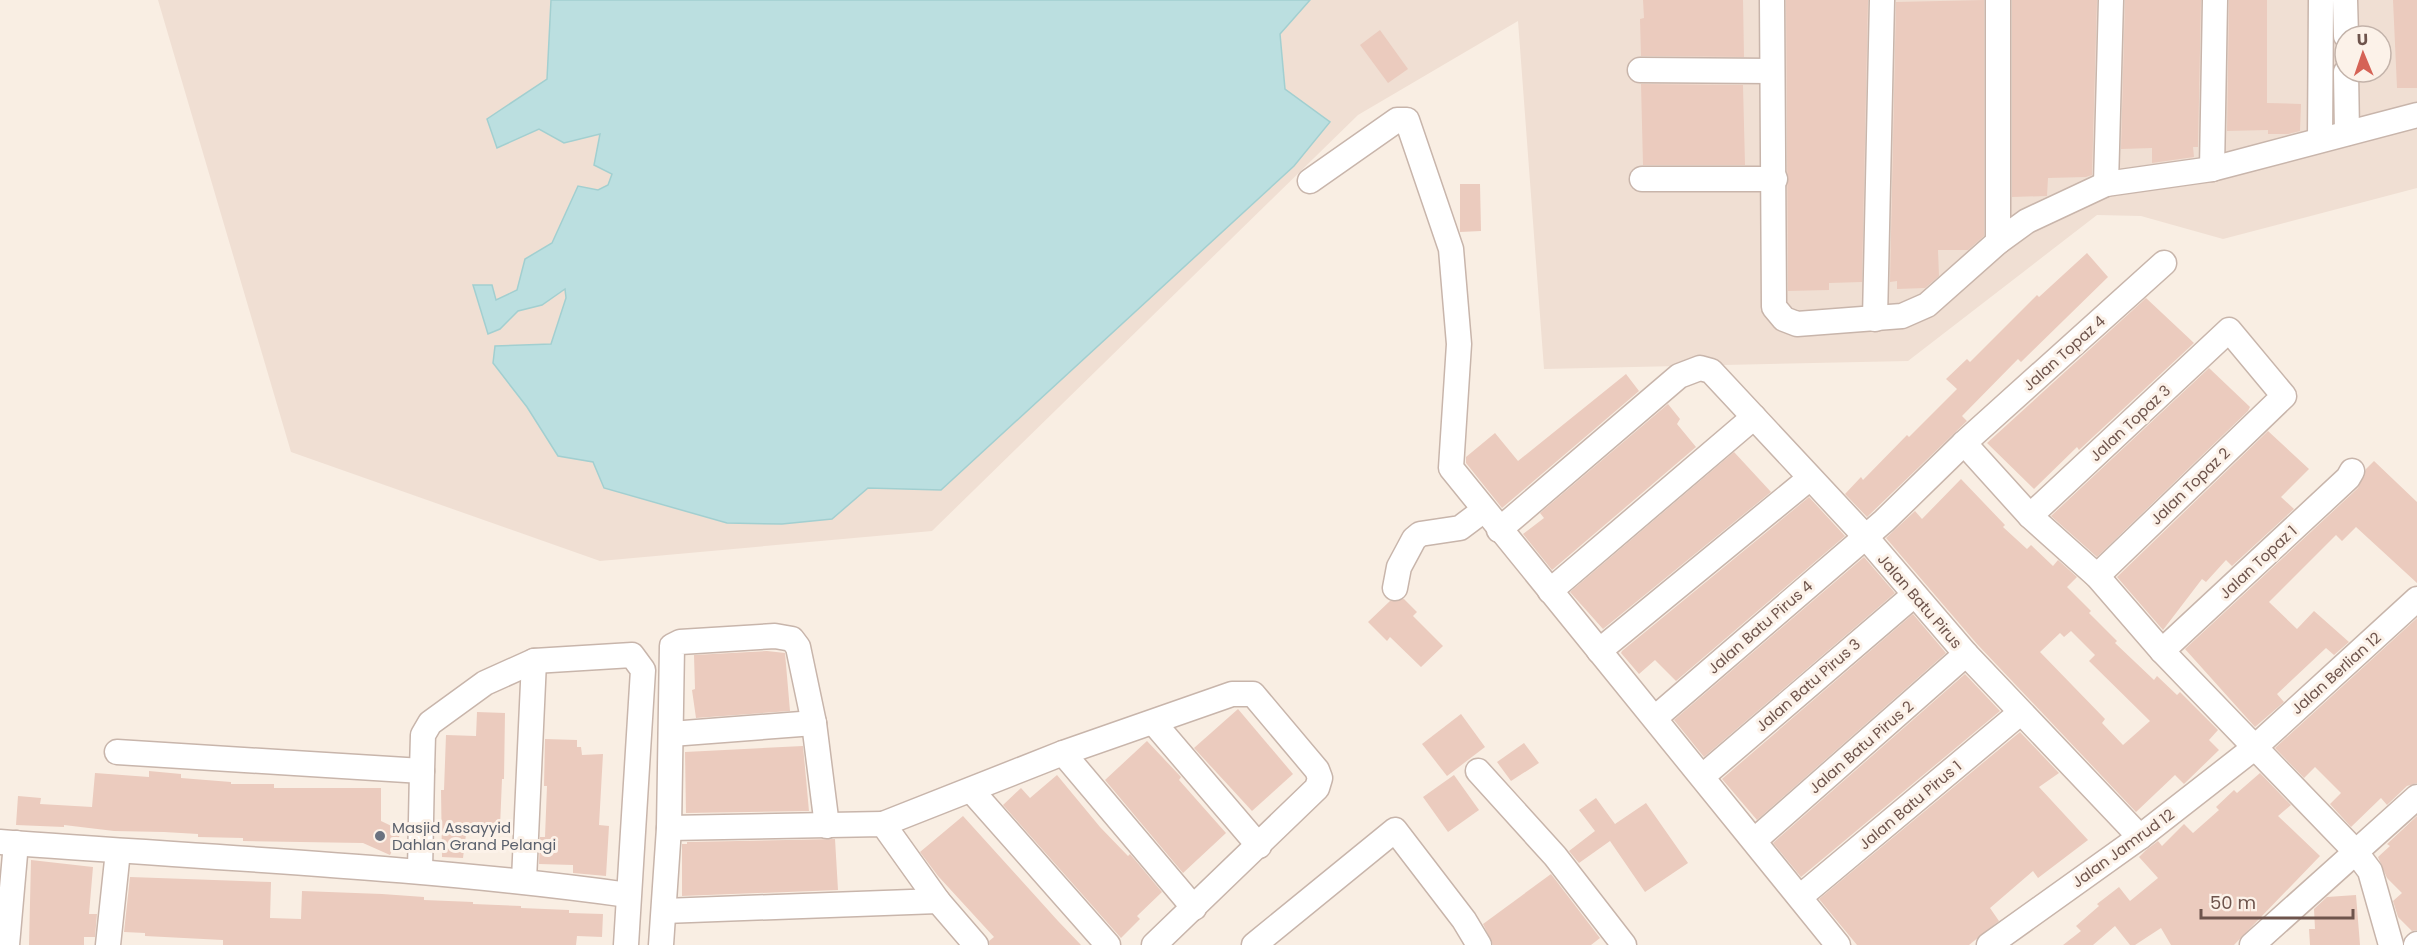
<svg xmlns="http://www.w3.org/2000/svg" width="2417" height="945" viewBox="0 0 2417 945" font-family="Poppins,sans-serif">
<rect width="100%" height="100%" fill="#f9eee3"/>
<!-- residential -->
<path fill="#f0dfd3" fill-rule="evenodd" d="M158 0H2417V188L2223 239 2141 216 2097 215 1908 361 1544 369 1518 21 1358 115 932 531 600 561 291 452ZM2345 36H2381V72H2345Z"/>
<!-- water -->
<path fill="#bbdfe0" stroke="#a2cfd0" stroke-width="1.5" d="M551 0H1310L1280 34 1285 89 1330 122 1294 166 941 490 868 488 832 519 782 524 727 523 604 488 593 462 558 456 527 407 493 363 495 346 551 344 566 298 565 289 542 305 518 311 500 329 488 334 473 285H492L496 300 517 290 525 259 552 243 578 186 598 190 608 185 612 174 594 165 600 134 564 143 539 129 497 148 487 119 547 79Z"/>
<!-- building -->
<g fill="#ebcbbe" fill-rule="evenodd">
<path d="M1643 0H1743L1744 57 1641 56 1640 19 1644 18Z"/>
<path d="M1786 0H1868L1862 282 1829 283V290L1788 291Z"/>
<path d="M1984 0V236L1968 250H1938L1939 276 1925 288 1897 289V281L1890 282 1896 2Z"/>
<path d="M2012 0H2097L2092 175 2086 177 2048 178 2047 196 2012 197Z"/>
<path d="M2125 0H2201L2198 147H2193L2194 157 2152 163V148L2121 149Z"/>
<path d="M2229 0H2267V103L2301 104 2300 131 2288 134H2268V130L2227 131Z"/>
<path d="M2393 0H2417V88H2397Z"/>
<path d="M1380 30 1408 69 1388 83 1360 45Z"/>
<path d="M1641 84 1743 85 1745 165H1643Z"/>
<path d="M1460 184H1480L1481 231 1460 232Z"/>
<path d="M2087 253 2108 277 2021 362 2018 359 1962 416 1967 421 1867 517 1845 494 1861 477 1863 480 1907 435 1909 437 1957 389 1946 379 1967 359 1970 362 2037 295 2039 297Z"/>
<path d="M2146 298 2194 343 2079 450 2077 447 2034 489 1987 443Z"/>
<path d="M2209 368 2250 407 2248 411 2097 557 2051 516Z"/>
<path d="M1626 374 1639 391 1502 508 1466 463V457L1495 433 1518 461Z"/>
<path d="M1668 404 1680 419 1677 424 1696 447 1552 570 1523 534 1544 518 1540 513Z"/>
<path d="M2268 431 2309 469 2281 497 2294 509 2232 566 2226 560 2206 582 2202 579 2163 630 2117 577Z"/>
<path d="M1734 452 1771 492 1603 629 1570 592Z"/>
<path d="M2374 461 2417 502V583L2356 527 2342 541 2336 535 2269 602 2297 629 2314 611 2349 642 2334 655 2326 648 2277 694 2284 702 2255 727 2185 649 2358 488 2366 469Z"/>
<path d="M1961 479 2005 525 2003 527 2027 549 2031 545 2053 566 2058 560 2077 577 2067 587 2091 611 2089 613 2117 641 2115 643 2154 680 2157 676 2177 695 2180 692 2218 730 2209 740 2219 750 2184 784 2175 775 2136 812 1977 644 1886 538 1915 511 1922 519ZM2071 631 2095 655 2089 661 2150 721 2123 745 2102 723 2105 719 2040 652 2060 633 2064 637Z"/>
<path d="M1809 497 1845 536 1676 681 1655 660 1639 674 1621 653 1622 651Z"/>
<path d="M1864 557 1895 593 1704 757 1674 720Z"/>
<path d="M1404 599 1417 612 1413 616 1443 646 1421 667 1390 637 1387 641 1368 622 1390 601Z"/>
<path d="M1913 614 1946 653 1757 820 1722 779Z"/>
<path d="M2417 618V783L2407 786 2387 805 2381 798 2351 827 2330 804 2341 793 2315 767 2304 778 2275 748Z"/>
<path d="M767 651 785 653 790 711 696 718 692 690 695 689 694 655Z"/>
<path d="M1965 674 2000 711 1801 877 1773 843Z"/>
<path d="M1238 709 1293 774 1252 811 1194 748Z"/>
<path d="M477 712 505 713 504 779H502L500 827 467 826 463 858 442 857 441 790H444L446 735 476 736Z"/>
<path d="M1461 714 1485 747 1447 776 1422 744Z"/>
<path d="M2020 732 2059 773 2039 787 2088 840 2038 878 2033 871 1990 908 1999 921 1969 945H1857L1819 899Z"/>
<path d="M545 739 577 740V747H581L582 755 603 754 599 825 609 826 606 876 573 873V865L539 864 540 837H545L547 786H544Z"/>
<path d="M1147 741 1181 777 1179 780 1226 833 1183 873 1105 780Z"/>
<path d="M1524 743 1539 763 1511 781 1497 762Z"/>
<path d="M803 746 809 811 686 813 685 752Z"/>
<path d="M149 771 181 774V778L231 782V784H274V788H381V821L402 831 390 855 363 843 243 841V838L198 837V834L164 832 114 831 64 825V827L16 825 18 796 41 798 40 804 92 807 95 773 149 777Z"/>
<path d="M2260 773 2291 805 2278 816 2320 856 2234 945H2171L2161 928 2135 945H2130L2115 926 2093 945H2063L2081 931 2076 926 2099 906 2097 904 2119 887 2130 901 2158 878 2139 857 2146 850 2158 841 2162 846 2184 824 2193 833 2219 810 2216 807 2234 790 2237 793Z"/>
<path d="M1057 775 1100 827 1128 856 1130 854 1162 892 1137 916 1140 919 1121 938 1003 805 1021 788 1030 798Z"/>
<path d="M1454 775 1479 810 1448 832 1423 797Z"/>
<path d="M1596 798 1615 824 1646 803 1688 863 1645 892 1610 841 1579 863 1569 851 1595 831 1579 810Z"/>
<path d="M963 816 1058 921 1081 945H990L989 941 994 937 938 876 920 852Z"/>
<path d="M2417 816V930L2412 931 2398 917 2393 901 2402 893 2387 878 2378 857 2390 846 2387 844Z"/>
<path d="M835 839 838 890 682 896V844H687V842Z"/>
<path d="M31 860 93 867 89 914H97L95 937H84V945H29Z"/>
<path d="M1551 874 1600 938 1591 945H1493L1483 924Z"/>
<path d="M130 877 271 882 270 918 301 919 302 891 382 894 424 897V900L473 902V904L521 906V908L569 910V913L603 914 602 937 577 936 576 945H223V940L145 936V933L124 932Z"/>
<path d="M2356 895 2360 945H2310L2309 929H2315L2314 909 2327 897Z"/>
</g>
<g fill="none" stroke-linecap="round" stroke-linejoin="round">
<defs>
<g id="street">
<path d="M1772 0 1774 307 1784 319 1797 324 1902 316 1927 305 1998 242 2027 221 2106 184 2212 169 2417 115"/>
<path d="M1998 0V242"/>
<path d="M2345 0 2346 36"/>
<path d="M1640 70 1772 71"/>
<path d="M2346 72 2347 133"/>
<path d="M2320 139 2321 0"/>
<path d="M2212 169 2215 0"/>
<path d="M1642 179H1775"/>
<path d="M1310 181 1397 120H1407L1451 249 1459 344 1451 468 1838 945"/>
<path d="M2106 184 2111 0"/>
<path d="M1875 319 1882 0"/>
<path d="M1964 443 2030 516 2097 576 2162 651 2355 851 2370 871 2391 945"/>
<path d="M2030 516 2229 330 2284 396 2097 576"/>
<path d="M1499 530 1679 376 1700 368 1711 371 1864 535 1966 654 2140 837"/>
<path d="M1395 588 1399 567 1414 539 1420 534 1460 528 1484 510"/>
<path d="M1550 591 1754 417"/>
<path d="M1599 651 1810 478"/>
<path d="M2162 651 2348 478 2352 471"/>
<path d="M1655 718 1884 521 1964 443 2164 263"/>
<path d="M1154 723 1259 846"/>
<path d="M671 734 814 723"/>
<path d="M117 752 422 771 423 735 430 723 485 683 534 661 632 655 643 670 626 945"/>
<path d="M1063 753 1194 908"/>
<path d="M1478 771 1555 856 1624 945"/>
<path d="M1703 776 1914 595"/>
<path d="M971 790 1108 945"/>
<path d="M883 824 1063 753 1232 694H1253L1317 770 1320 778 1317 788 1154 945"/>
<path d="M669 828 883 824 938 901 976 945"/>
<path d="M1755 840 1966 654"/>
<path d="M0 842C210 858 420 866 628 895"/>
<path d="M420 870 422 771"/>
<path d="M524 880 534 661"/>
<path d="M1800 897 2020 713"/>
<path d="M664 911 938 901"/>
<path d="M7 945 16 843"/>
<path d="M108 945 118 851"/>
<path d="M661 945 669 828 672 646 680 642 775 636 792 639 798 647 814 723 827 826"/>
<path d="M1254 945 1395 830 1464 920 1479 945"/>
<path d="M1989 945 2140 837 2254 748 2417 599"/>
<path d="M2252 945 2417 797"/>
<path d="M2416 945 2417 944"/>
</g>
</defs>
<!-- street casing -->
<use href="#street" stroke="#c8b5ab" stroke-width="27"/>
<!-- street -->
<use href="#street" stroke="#fff" stroke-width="24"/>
</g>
<!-- markers -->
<circle fill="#6b7280" stroke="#fcf2e9" stroke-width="2" cx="380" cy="836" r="6"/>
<g text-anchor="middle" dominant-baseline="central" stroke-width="6" stroke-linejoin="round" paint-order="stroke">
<!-- street labels -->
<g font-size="15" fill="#6e544c" stroke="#fcf2e9">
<text transform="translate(2064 353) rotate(-42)">Jalan Topaz 4</text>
<text transform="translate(2130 423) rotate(-43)">Jalan Topaz 3</text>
<text transform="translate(2190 486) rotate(-44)">Jalan Topaz 2</text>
<text transform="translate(2258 562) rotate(-43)">Jalan Topaz 1</text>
<text transform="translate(1920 601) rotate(49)">Jalan Batu Pirus</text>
<text transform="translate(1760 627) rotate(-41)">Jalan Batu Pirus 4</text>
<text transform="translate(2336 673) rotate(-42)">Jalan Berlian 12</text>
<text transform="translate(1808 685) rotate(-41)">Jalan Batu Pirus 3</text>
<text transform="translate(1861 747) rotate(-41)">Jalan Batu Pirus 2</text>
<text transform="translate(1910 805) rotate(-40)">Jalan Batu Pirus 1</text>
<text transform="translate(2123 848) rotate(-36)">Jalan Jamrud 12</text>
</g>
<!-- worship labels -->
<g font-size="15" fill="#5b616d" stroke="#fcf2e9" text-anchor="start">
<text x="392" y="827">Masjid Assayyid<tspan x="392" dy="17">Dahlan Grand Pelangi</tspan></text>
</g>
</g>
<!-- north arrow -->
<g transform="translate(2363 54) rotate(358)"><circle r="28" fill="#fcf2e9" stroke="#c3b3aa" stroke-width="1.5"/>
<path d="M0-4.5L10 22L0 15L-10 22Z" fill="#d56356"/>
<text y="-9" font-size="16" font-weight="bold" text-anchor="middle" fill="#6e544c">U</text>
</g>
<!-- scale -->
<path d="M2201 909v9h152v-9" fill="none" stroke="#6e544c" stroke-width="3"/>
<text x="2210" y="909" font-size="18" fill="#6e544c" stroke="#fcf2e9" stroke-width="4.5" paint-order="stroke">50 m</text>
</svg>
